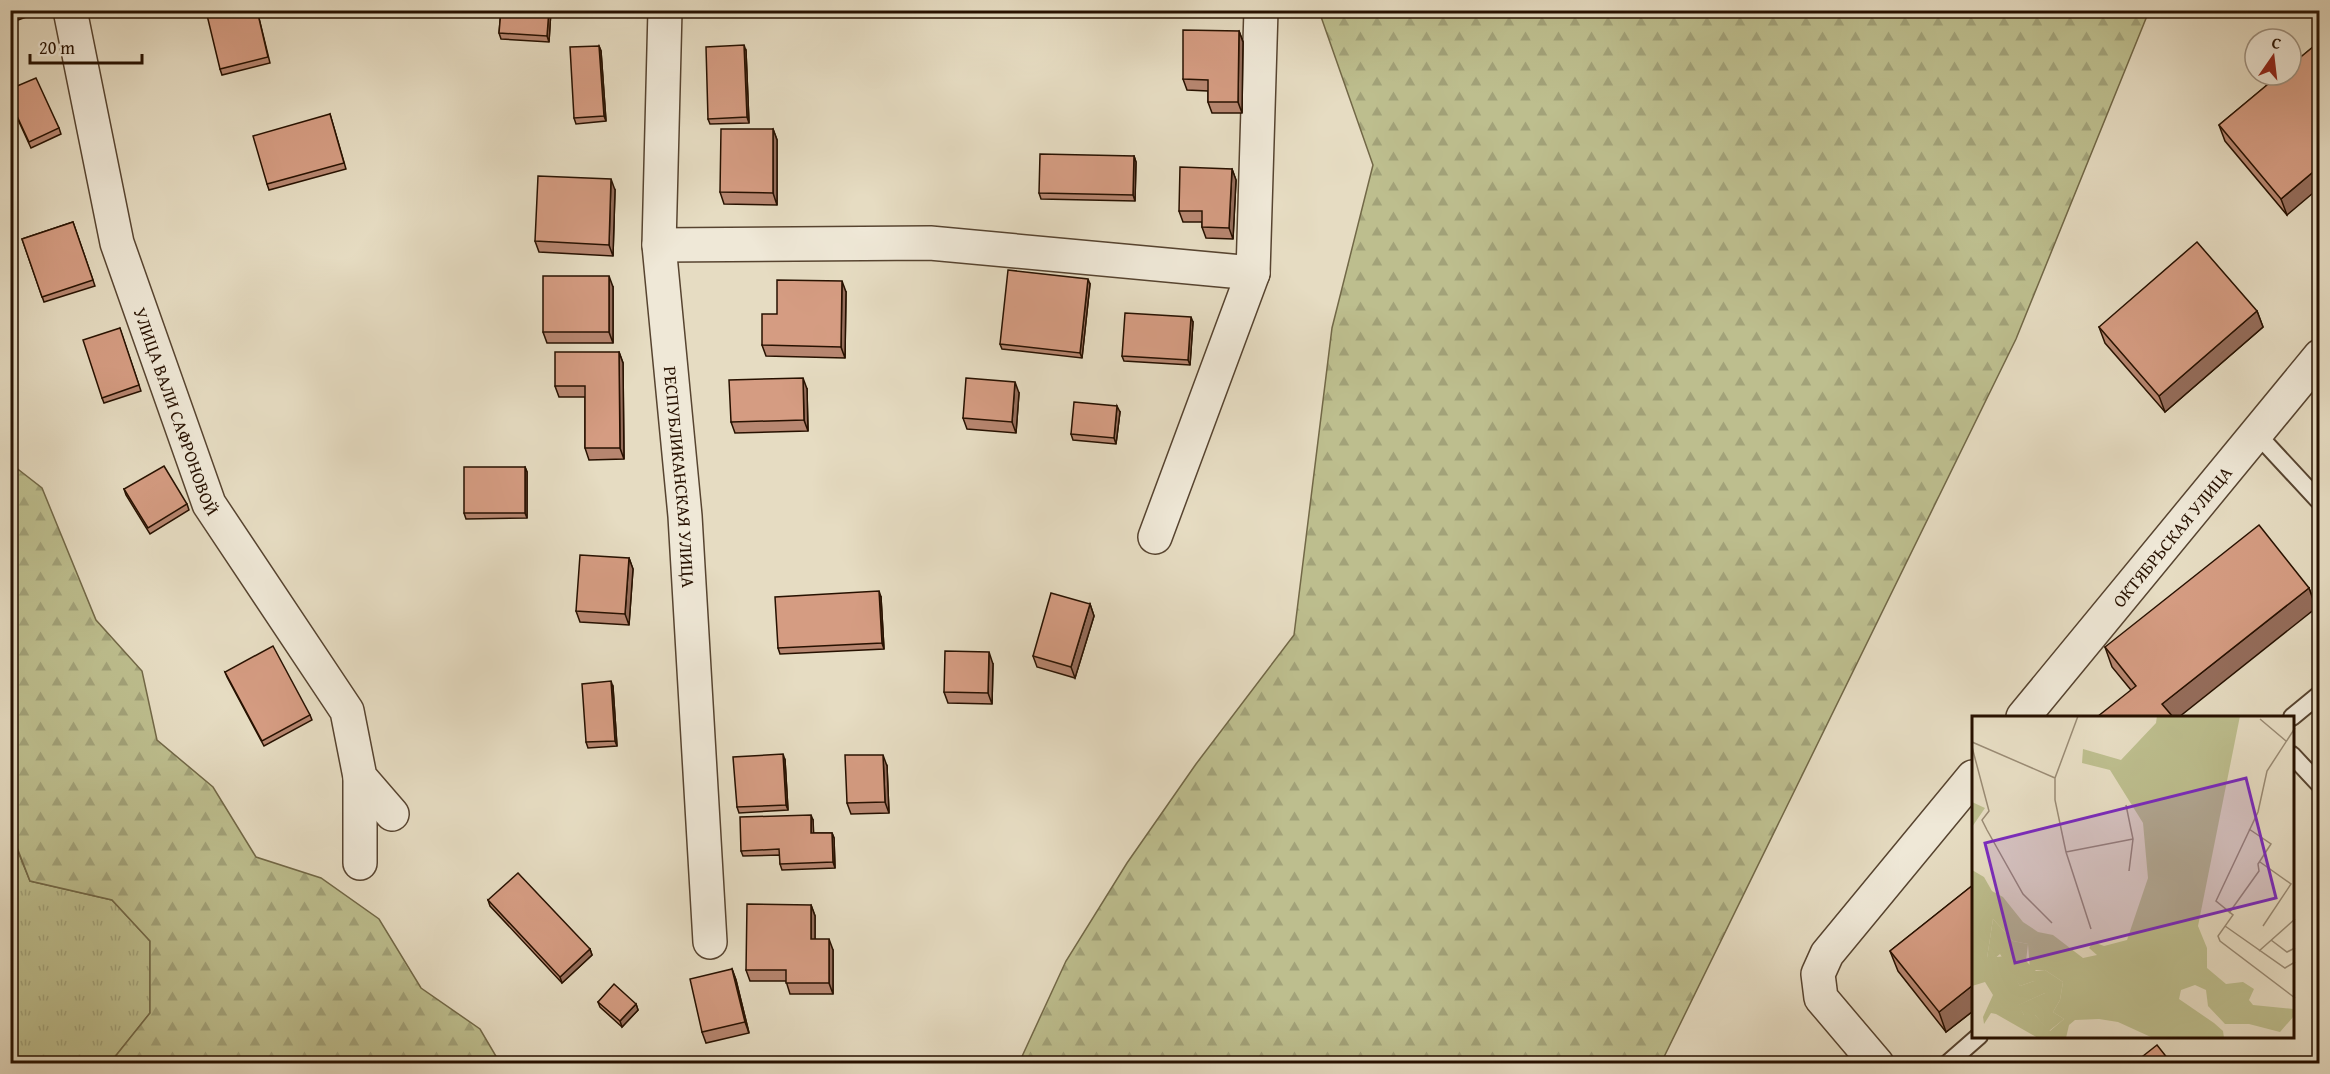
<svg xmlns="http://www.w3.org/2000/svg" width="2330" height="1074" viewBox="0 0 2330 1074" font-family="'Gentium Book Plus',serif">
<defs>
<pattern id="grass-tufts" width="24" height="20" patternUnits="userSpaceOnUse" patternTransform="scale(1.5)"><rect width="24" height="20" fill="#bdbe8e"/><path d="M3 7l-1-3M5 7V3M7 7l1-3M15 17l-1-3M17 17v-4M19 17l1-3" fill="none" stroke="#a2a279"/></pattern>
<pattern id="forest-firs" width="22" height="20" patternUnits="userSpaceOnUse" patternTransform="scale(1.5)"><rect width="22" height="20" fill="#bdbe8e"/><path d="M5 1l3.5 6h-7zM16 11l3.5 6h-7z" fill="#a2a279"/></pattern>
</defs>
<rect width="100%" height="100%" fill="#e6dcc2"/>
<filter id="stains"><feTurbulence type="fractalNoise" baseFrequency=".00333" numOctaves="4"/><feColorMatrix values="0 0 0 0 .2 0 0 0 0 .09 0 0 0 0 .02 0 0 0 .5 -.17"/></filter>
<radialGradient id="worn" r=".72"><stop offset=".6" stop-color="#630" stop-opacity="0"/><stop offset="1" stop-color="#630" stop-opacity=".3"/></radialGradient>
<!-- grass -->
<path fill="url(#grass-tufts)" stroke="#726847" stroke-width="1.5" d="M10 832 30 881 112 900 150 941V1013L110 1063H11Z"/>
<!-- forest -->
<g fill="url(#forest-firs)" stroke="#726847" stroke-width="1.5">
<path d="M1319 11H2149L2016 339 1661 1063H1019L1066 961 1127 863 1196 764 1294 635 1332 328 1373 165Z"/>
<path d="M10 463 42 488 96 620 142 671 157 740 213 787 256 857 321 878 379 919 421 988 480 1029 500 1063H110L150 1013V941L112 900 30 881 11 832Z"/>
</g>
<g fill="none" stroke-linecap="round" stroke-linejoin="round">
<defs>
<g id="service">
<path d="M2256 433 2320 502"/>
<path d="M2292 717 2320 694"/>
<path d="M2292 755 2320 785"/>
<path d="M1947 1064 1979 1036"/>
</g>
<g id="minor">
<path id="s1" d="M70 10 117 243 209 504 347 711 360 777 392 814"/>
<path id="s2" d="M665 10 659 245 685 516 710 942"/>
<path d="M659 245 930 243 1253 273"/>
<path d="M1155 537 1253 273 1261 10"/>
<path id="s3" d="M2023 717 2320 356"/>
<path d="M360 777V863"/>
<path d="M1877 1064 1821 998 1818 974 1827 954 1973 777"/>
</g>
</defs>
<!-- service casing -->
<use href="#service" stroke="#574430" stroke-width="20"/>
<!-- minor casing -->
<use href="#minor" stroke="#574430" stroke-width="36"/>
<!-- service -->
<use href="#service" stroke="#efe8d7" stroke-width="16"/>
<!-- minor -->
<use href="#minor" stroke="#efe8d7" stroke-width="33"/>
</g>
<!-- wall -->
<g fill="#b78670" stroke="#271100" stroke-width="1.5">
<path d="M10 10H27L29 16 10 23Z"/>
<path d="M257 10 270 63 222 75 220 69Z"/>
<path d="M501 10H551L549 42 501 39 499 33Z"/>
<path d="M1239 31 1243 42 1242 113H1212L1208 102V91L1187 90 1183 79Z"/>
<path d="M2319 42 2287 215 2225 141 2219 125Z"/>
<path d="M599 46 601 51 606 121 576 124 574 118Z"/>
<path d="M746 51 749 123 710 124 708 119Z"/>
<path d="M10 89 59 128 61 134 31 148 10 102Z"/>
<path d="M330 114 346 169 269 190 267 184Z"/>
<path d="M773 129 777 140V205L724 204 720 192Z"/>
<path d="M1134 156 1136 162 1135 201 1041 199 1039 193Z"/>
<path d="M1232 169 1236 180 1233 239 1206 238 1202 227V222H1183L1179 211Z"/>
<path d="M615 190 613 256 539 252 535 241Z"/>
<path d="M73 222 95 286 44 302 22 239Z"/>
<path d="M1090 284 1082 358 1002 349 1000 344Z"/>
<path d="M613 287V343H547L543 332Z"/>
<path d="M846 292 845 358 766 356 762 345 777 314Z"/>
<path d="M2257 311 2263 327 2165 412 2105 343 2099 327Z"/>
<path d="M1193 322 1190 365 1124 361 1122 356Z"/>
<path d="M120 329 141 391 104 403 102 398Z"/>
<path d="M619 352 623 363 624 459 589 460 585 448V397H559L555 386Z"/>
<path d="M807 389 808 431 735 433 731 422Z"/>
<path d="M1019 393 1016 433 967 429 963 418Z"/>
<path d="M1120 412 1116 444 1073 440 1071 434Z"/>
<path d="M525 467 527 472V518L466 519 464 513Z"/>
<path d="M124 489 187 504 189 510 150 534 126 495Z"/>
<path d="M629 558 633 569 629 625 580 622 576 611Z"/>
<path d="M2309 588 2316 608 2131 690 2112 667 2105 647Z"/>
<path d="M881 597 884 649 780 654 778 648Z"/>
<path d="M1090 604 1094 616 1075 678 1037 667 1033 656Z"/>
<path d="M993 664 992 704 948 703 944 692Z"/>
<path d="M225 672 310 715 312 720 264 746 227 677Z"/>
<path d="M613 687 617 746 588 748 586 742Z"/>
<path d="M785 760 788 810 739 813 737 807Z"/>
<path d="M887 766 889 813 851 814 847 803Z"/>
<path d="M813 820V833H832L834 838 835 868 782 870 780 864V855L743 856 741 851Z"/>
<path d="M1973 885V1011L1946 1032 1898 971 1890 951Z"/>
<path d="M488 900 590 949 592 955 562 983 490 906Z"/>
<path d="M811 905 815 916V939L833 950V994H790L786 981H750L746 970Z"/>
<path d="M732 969 736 980 749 1033 706 1043 702 1032Z"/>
<path d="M598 1002 636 1004 638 1010 622 1027 600 1007Z"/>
</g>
<!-- shaded-wall -->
<g fill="#956d5b" stroke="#271100" stroke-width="1.5">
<path d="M549 10H551L549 42 547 36Z"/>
<path d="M1239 31 1243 42 1242 113 1238 102Z"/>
<path d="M744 45 746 51 749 123 747 117Z"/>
<path d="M599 46 601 51 606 121 604 116Z"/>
<path d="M773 129 777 140V205L773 193Z"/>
<path d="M1134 156 1136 162 1135 201 1133 195Z"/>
<path d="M2319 167V188L2287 215 2281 199Z"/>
<path d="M1232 169 1236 180 1233 239 1229 228Z"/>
<path d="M611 179 615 190 613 256 609 245Z"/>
<path d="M609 276 613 287V343L609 332Z"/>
<path d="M1088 279 1090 284 1082 358 1080 353Z"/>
<path d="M842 281 846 292 845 358 841 347Z"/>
<path d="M2257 311 2263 327 2165 412 2159 396Z"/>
<path d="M1191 317 1193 322 1190 365 1188 360Z"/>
<path d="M619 352 623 363 624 459 620 448Z"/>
<path d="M803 378 807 389 808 431 804 420Z"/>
<path d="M1015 382 1019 393 1016 433 1012 422Z"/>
<path d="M1117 406 1120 412 1116 444 1114 438Z"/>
<path d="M525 467 527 472V518L525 513Z"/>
<path d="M629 558 633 569 629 625 625 614Z"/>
<path d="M2309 588 2316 608 2179 717H2167L2162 704Z"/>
<path d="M879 591 881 597 884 649 882 643Z"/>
<path d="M1090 604 1094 616 1075 678 1071 667Z"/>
<path d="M989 652 993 664 992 704 988 693Z"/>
<path d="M611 681 613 687 617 746 615 741Z"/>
<path d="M783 754 785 760 788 810 786 805Z"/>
<path d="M883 755 887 766 889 813 885 802Z"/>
<path d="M811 815 813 820 814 839 811 833Z"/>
<path d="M832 833 834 838 835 868 833 862Z"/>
<path d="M811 905 815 916V950L811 939Z"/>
<path d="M829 939 833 950V994L829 983Z"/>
<path d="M590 949 592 955 562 983 560 977Z"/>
<path d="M732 969 736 980 749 1033 745 1022Z"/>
<path d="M1973 985V1011L1946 1032 1939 1012Z"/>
<path d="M636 1004 638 1010 622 1027 620 1021Z"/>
</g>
<!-- building -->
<g fill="#d59c82" stroke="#271100" stroke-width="1.5">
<path d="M10 10H27V11L10 16Z"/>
<path d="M257 10 268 57 220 69 206 11Z"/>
<path d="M501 10H549L547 36 499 33Z"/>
<path d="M1183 30 1239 31 1238 102H1208V80L1183 79Z"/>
<path d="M2319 42V167L2281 199 2219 125 2279 75H2291V65Z"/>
<path d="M744 45 747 117 708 119 706 47Z"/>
<path d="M599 46 604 116 574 118 570 47Z"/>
<path d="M36 78 59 128 29 142 10 101V89Z"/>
<path d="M330 114 344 163 267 184 253 136Z"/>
<path d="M721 129H773V193L720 192Z"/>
<path d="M1040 154 1134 156 1133 195 1039 193Z"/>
<path d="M1180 167 1232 169 1229 228 1202 227V211H1179Z"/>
<path d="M538 176 611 179 609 245 535 241Z"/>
<path d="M73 222 93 280 42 297 22 239Z"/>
<path d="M2197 242 2257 311 2159 396 2099 327Z"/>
<path d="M1008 270 1088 279 1080 353 1000 344Z"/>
<rect x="543" y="276" width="66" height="56"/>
<path d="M777 280 842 281 841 347 762 345V314H777Z"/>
<path d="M1125 313 1191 317 1188 360 1122 356Z"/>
<path d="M120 328 139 385 102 398 83 340Z"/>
<path d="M555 352H619L620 448H585V386H555Z"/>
<path d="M803 378 804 420 731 422 729 380Z"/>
<path d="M966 378 1015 382 1012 422 963 418Z"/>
<path d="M1074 402 1117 406 1114 438 1071 434Z"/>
<path d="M164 466 187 504 148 528 124 489Z"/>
<rect x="464" y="467" width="61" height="46"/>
<path d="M2259 525 2309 588 2162 704 2173 717H2097L2136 686 2105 647Z"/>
<path d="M580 555 629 558 625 614 576 611Z"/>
<path d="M879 591 882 643 778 648 775 597Z"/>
<path d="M1051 593 1090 604 1071 667 1033 656Z"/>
<path d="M273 646 310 715 262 741 225 672Z"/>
<path d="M945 651 989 652 988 693 944 692Z"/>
<path d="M611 681 615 741 586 742 582 684Z"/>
<path d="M783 754 786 805 737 807 733 757Z"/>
<path d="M845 755H883L885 802 847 803Z"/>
<path d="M811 815V833H832L833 862 780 864 779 849 741 851 740 817Z"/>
<path d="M518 873 590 949 560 977 488 900Z"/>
<path d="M1973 885V985L1939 1012 1890 951Z"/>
<path d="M747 904 811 905V939H829V983H786V970H746Z"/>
<path d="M732 969 745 1022 702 1032 690 979Z"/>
<path d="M614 984 636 1004 620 1021 598 1002Z"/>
<path d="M2157 1045 2172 1064H2133Z"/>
</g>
<g text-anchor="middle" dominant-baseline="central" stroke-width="4.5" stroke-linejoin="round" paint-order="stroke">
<!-- street labels -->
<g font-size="18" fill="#271100" stroke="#efe8d7">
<text stroke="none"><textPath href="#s1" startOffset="416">УЛИЦА ВАЛИ САФРОНОВОЙ</textPath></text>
<text stroke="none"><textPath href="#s2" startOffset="468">РЕСПУБЛИКАНСКАЯ УЛИЦА</textPath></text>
<text stroke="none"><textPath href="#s3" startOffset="234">ОКТЯБРЬСКАЯ УЛИЦА</textPath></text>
</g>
</g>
<!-- overview -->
<g transform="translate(1972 716)">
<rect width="322" height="322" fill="#e6dcc2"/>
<path d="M21 203 41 225 56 228 54 245 64 255 73 254 91 266 88 284 81 296 92 303 77 315 63 299H52L46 289 73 277 62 265 48 270 28 238 21 244 15 242Z" fill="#bdbe8e"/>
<path d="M185 0H268L226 210 235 232V252L254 268 271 266 282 273 277 284 281 289 322 293V300L308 316 277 308H253L236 290 234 274 223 269 209 274 207 283 242 307 251 315 252 322H181L146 306 127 303 103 304 97 309 94 322H66L24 298 19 297 12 308 11 301 21 279 13 266 0 270V154L12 161 20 175 31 181 51 206 66 216 81 219 111 242 125 239 117 232 121 226 132 230 155 224 176 162 171 107 138 54 110 47 111 33 149 44 184 7ZM21 203 41 225 56 228 58 254H73L91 266 88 284 81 296 92 303 78 315 63 299H52L47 289 73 277 78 268 62 265 48 270 44 262 47 255 34 240 15 242ZM0 86 13 92 0 111Z" fill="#bdbe8e" fill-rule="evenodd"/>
<path fill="none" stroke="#9a8b74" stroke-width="1.5" d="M106 0 83 62V84L94 136 119 213M288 3 314 25M323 12 295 55 286 96 244 185 261 199 246 220 248 225 323 282M0 26 83 62M0 31 17 95 10 104 15 114 51 178 80 207M154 89 161 123 157 155M94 136 161 123M288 146 319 168 291 210M257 197 287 155 286 148 299 128 277 113M253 210 313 252 323 246M299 224 315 236 323 232M287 235 323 203"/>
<path fill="#7b2cbf" fill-opacity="0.15" stroke="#7b2cbf" stroke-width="3" d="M274 62 304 182 43 247 13 127Z"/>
<rect width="322" height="322" fill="none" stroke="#271100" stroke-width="3"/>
</g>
<!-- margin -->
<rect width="2330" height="1074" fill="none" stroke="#e6dcc2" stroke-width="36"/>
<rect x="12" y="12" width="2306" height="1050" fill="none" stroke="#271100" stroke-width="3"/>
<rect x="18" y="18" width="2294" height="1038" fill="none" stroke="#271100" stroke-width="1.5"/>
<!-- north arrow -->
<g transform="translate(2273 57) rotate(14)"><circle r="28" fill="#efe8d7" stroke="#9f9281" stroke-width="1.5"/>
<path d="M0-4.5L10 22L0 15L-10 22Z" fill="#8f2418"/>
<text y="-9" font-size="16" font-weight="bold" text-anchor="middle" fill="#271100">С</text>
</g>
<!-- scale -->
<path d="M30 54v9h112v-9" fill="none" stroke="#271100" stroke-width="3"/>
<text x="39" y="54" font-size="18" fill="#271100" stroke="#efe8d7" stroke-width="4.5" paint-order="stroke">20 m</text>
<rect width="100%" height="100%" filter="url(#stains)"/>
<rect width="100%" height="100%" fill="url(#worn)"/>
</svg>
